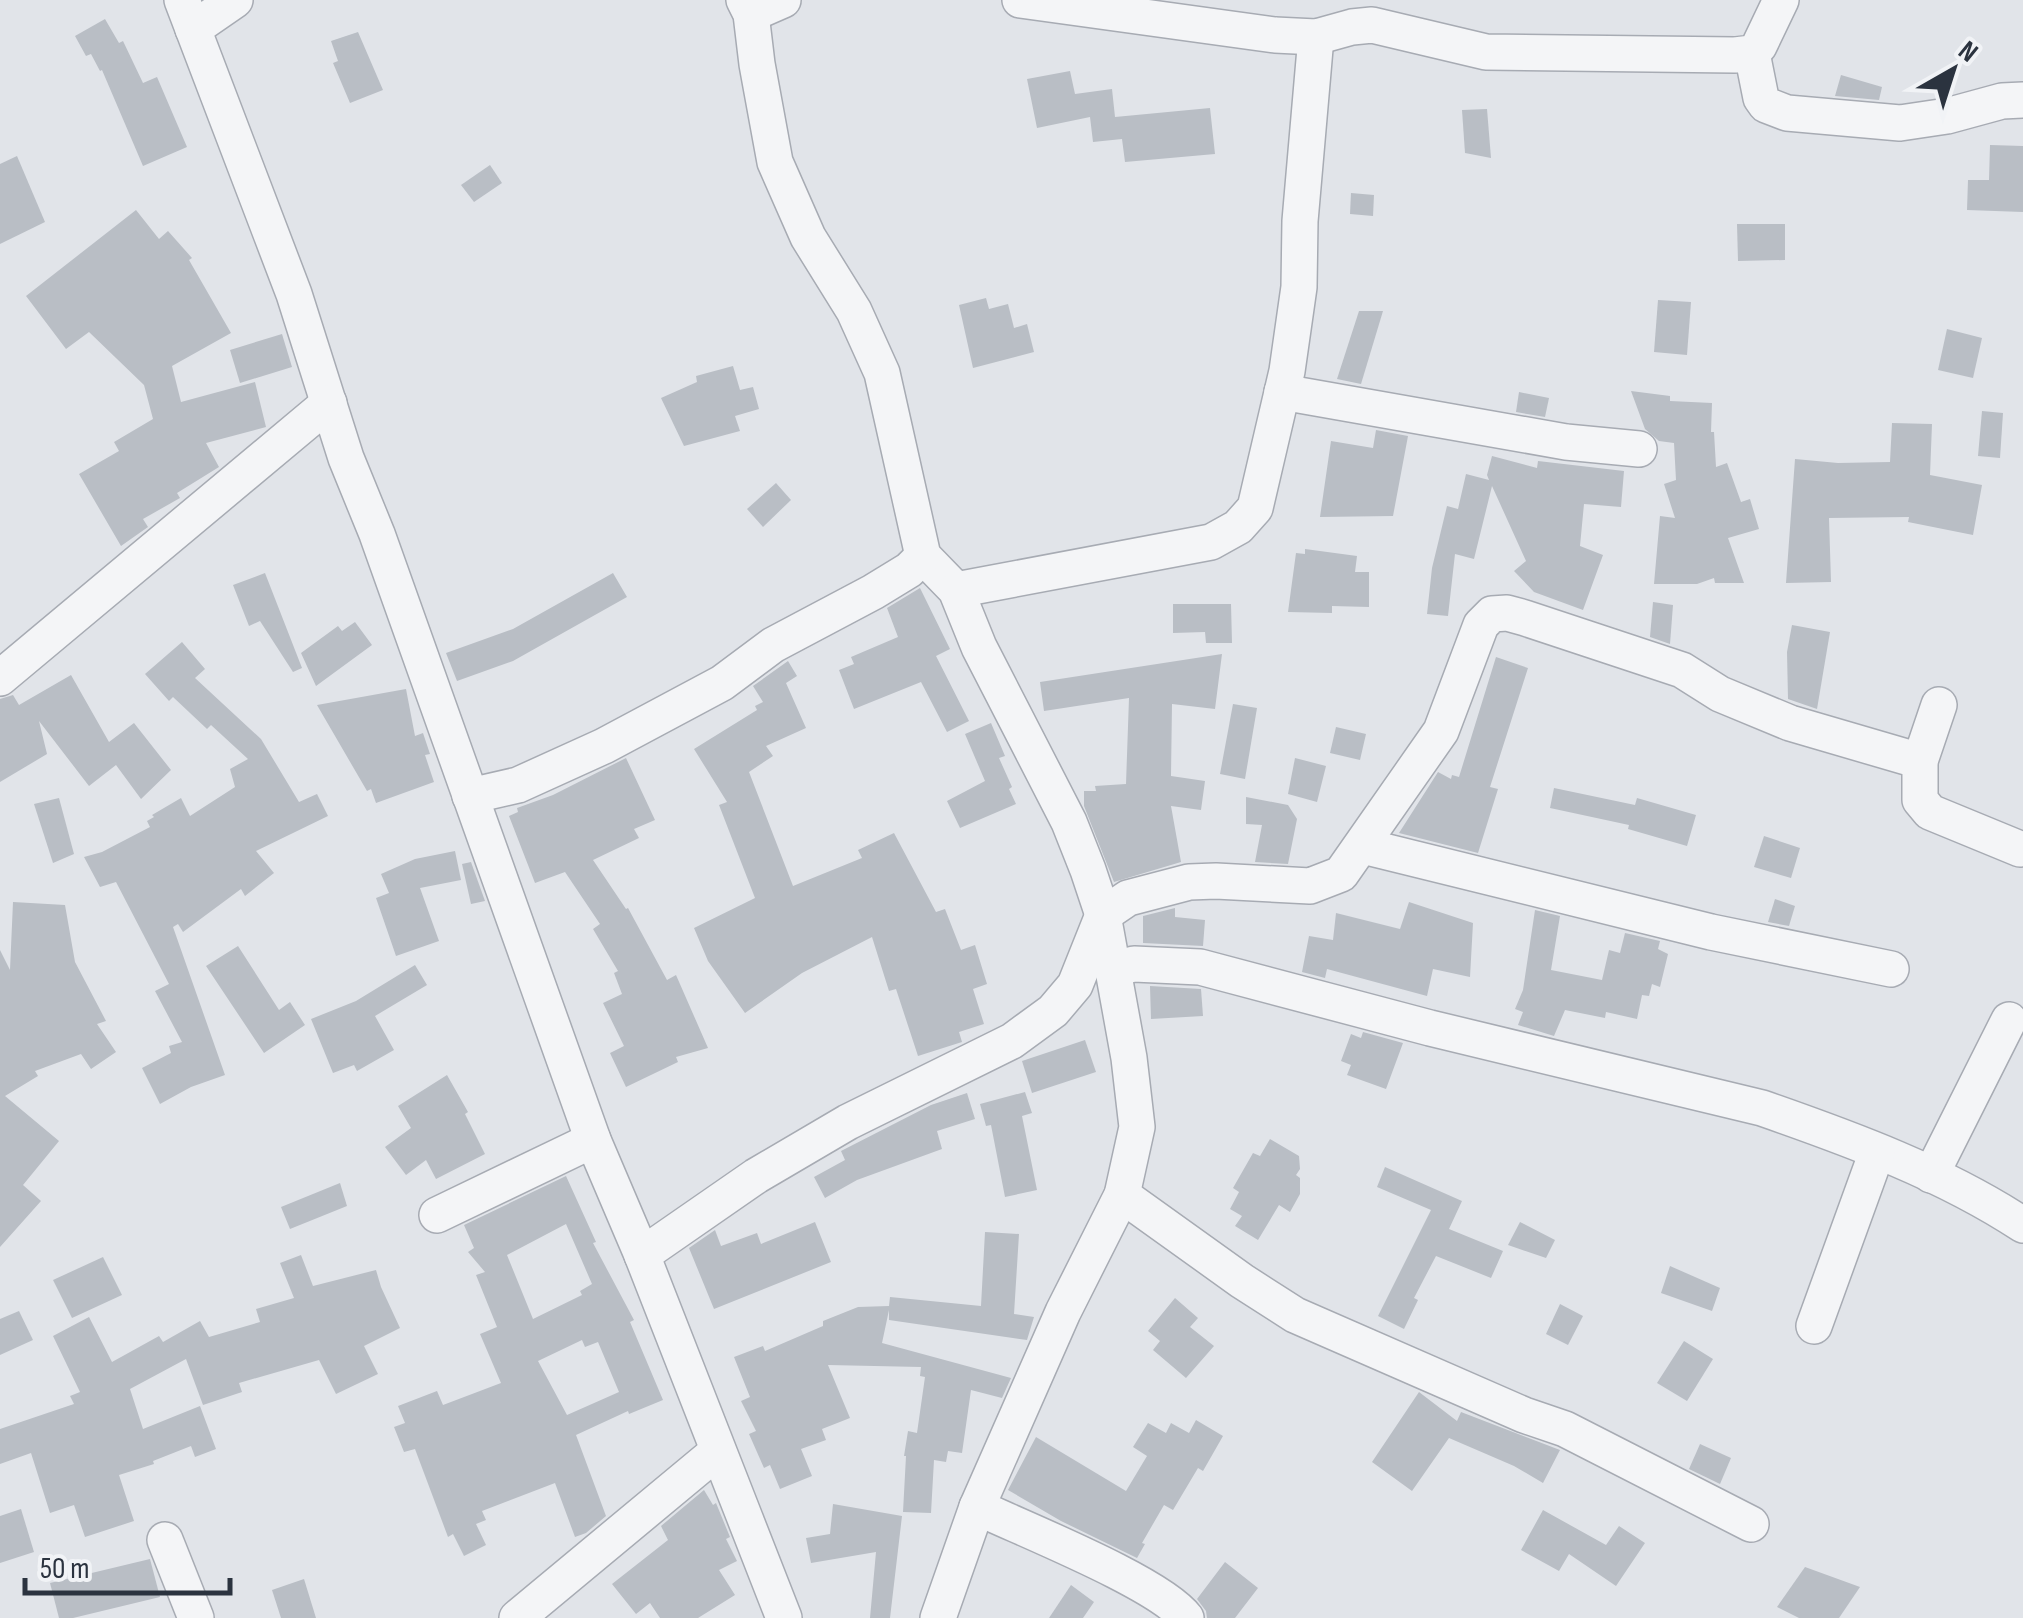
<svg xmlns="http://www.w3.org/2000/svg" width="2023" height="1618" viewBox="0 0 2023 1618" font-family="'Sofia Sans Condensed',sans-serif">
<rect width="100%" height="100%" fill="#e1e4e9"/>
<!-- building -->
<g fill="#b9bec5" fill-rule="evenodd">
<path d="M105 19 119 43 123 41 143 83 157 77 187 147 143 166 102 70 100 71 91 54 86 56 75 36Z"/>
<path d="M358 32 383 90 350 103 333 63 338 61 331 41Z"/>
<path d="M1070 71 1075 94 1112 89 1115 117 1210 108 1215 154 1125 162 1122 139 1093 142 1090 117 1037 128 1027 79Z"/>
<path d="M1841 75 1882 87 1879 100 1835 96Z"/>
<path d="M1487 109 1491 158 1465 153 1462 110Z"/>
<path d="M1990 145 2023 146V212L1967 210 1968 180H1989Z"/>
<path d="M17 156 45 222 0 244V164Z"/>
<path d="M490 165 502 183 474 202 461 185Z"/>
<path d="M1351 193 1374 195 1373 216 1350 214Z"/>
<path d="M136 210 159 239 168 231 192 258 189 260 231 333 172 366 181 402 255 382 266 427 206 443 219 467 177 493 180 498 143 519 148 527 121 546 79 474 119 451 114 442 153 419 144 385 89 332 66 349 26 296Z"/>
<path d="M1737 224H1785V260L1738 261Z"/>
<path d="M986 298 989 309 1008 304 1014 328 1027 324 1034 352 973 368 959 305Z"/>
<path d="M1658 300 1691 302 1687 355 1654 352Z"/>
<path d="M1359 311H1383L1361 384 1337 379Z"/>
<path d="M1947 329 1982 338 1973 378 1938 370Z"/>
<path d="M282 334 292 367 240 383 230 350Z"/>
<path d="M733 366 740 390 753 387 759 409 735 416 740 431 684 446 661 398 697 382 696 376Z"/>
<path d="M1631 391 1670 396V401L1712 403 1711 432H1714L1716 467 1727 463 1741 502 1750 499 1759 529 1728 538 1744 583H1715L1714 578 1697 584H1654L1660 516 1675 518 1664 484 1676 480 1674 443 1659 441 1645 429Z"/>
<path d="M1519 392 1549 398 1545 417 1516 412Z"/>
<path d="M1982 411 2003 413 2000 458 1978 456Z"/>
<path d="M1892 423 1932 424 1930 475 1982 485 1973 535 1908 522 1909 517 1829 518 1831 582 1786 583 1795 459 1838 463 1890 462Z"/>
<path d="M1376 430 1408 436 1393 516 1320 517 1331 441 1373 448Z"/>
<path d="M1492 456 1537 468 1538 461 1624 471 1621 507 1584 504 1580 546 1603 555 1583 610 1534 592 1514 571 1526 561 1492 486 1474 559 1455 554 1448 616 1427 614 1432 568 1447 506 1458 509 1466 474 1489 480 1487 475Z"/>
<path d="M776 483 791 500 763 527 747 509Z"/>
<path d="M1305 549 1357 556 1355 572H1369V607L1332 606V613L1288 612 1296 553 1305 554Z"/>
<path d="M265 573 302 668 293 672 260 621 249 626 233 585Z"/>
<path d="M613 573 627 597 513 661 457 681 446 653 513 629Z"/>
<path d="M920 588 950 649 936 656 969 721 947 732 921 682 854 709 839 670 854 664 851 657 898 637 887 608Z"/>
<path d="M1653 602 1673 605 1670 644 1650 637Z"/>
<path d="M1173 604H1231L1232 643H1206L1205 632 1173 633Z"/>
<path d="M355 622 372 645 316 686 301 653 338 626 342 631Z"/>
<path d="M1792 625 1830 632 1817 709 1788 699 1787 652Z"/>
<path d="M182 642 205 669 195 678 261 739 299 802 317 794 328 816 256 851 274 873 245 896 241 889 183 932 178 924 173 927 225 1075 191 1087 160 1104 142 1068 171 1053 169 1046 182 1042 155 991 169 984 116 882 100 887 84 857 102 852 150 827 147 821 154 817 152 815 181 798 190 816 235 787 230 769 248 759 211 725 207 729 173 697 169 701 145 674Z"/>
<path d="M1222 654 1215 709 1172 704 1171 776 1205 781 1201 810 1171 806 1181 862 1114 882 1084 806V791H1096L1095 786 1126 784 1129 698 1044 711 1040 682Z"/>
<path d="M1496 657 1528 668 1490 787 1498 789 1478 853 1399 833 1438 772 1451 779 1452 775 1459 777Z"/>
<path d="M788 661 797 676 786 683 806 728 766 746 773 756 749 772 793 886 862 858 858 850 894 833 936 912 945 909 961 950 975 945 987 984 973 989 984 1024 959 1032 962 1042 918 1056 896 989 889 991 872 937 802 973 745 1013 708 961 694 928 755 898 719 805 727 802 694 749 757 710 755 706 763 702 753 686Z"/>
<path d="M71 675 109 742 134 723 171 770 141 799 116 765 89 786 39 721 47 754 0 782V699L13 695 19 705Z"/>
<path d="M406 689 415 736 423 733 430 754 425 755 434 782 376 803 371 789 367 791 317 705Z"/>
<path d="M1233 704 1257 708 1245 779 1220 774Z"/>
<path d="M991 723 1005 756 999 758 1012 787 1009 789 1016 804 960 828 947 801 985 781 965 734Z"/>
<path d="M1336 727 1366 734 1360 760 1330 753Z"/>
<path d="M626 758 655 820 634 829 639 838 593 860 626 909 628 908 667 980 676 975 708 1048 676 1057 678 1062 626 1087 610 1053 624 1046 603 1003 622 994 614 973 618 971 593 929 600 924 565 872 535 883 509 816 518 812 517 808 553 795Z"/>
<path d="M1295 758 1326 766 1317 802 1288 794Z"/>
<path d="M1554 788 1635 805 1637 798 1696 815 1687 846 1628 829 1629 825 1550 808Z"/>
<path d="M1246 797 1288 805 1297 819 1288 864 1255 862 1262 825 1246 824Z"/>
<path d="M59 798 74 854 53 863 34 804Z"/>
<path d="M1764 836 1800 848 1791 878 1754 867Z"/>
<path d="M455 851 461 880 420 888 439 941 396 956 376 898 389 893 381 874 415 859Z"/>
<path d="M471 862 485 901 471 904 462 864Z"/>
<path d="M1775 899 1795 906 1789 926 1768 922Z"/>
<path d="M13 902 65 905 75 962 106 1021 97 1024 116 1052 91 1069 81 1054 35 1071 38 1076 5 1096 59 1141 23 1185 41 1201 0 1247V950L10 970Z"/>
<path d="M1409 902 1473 923 1470 977 1433 969 1427 996 1327 969 1325 978 1302 972 1309 936 1333 940 1336 913 1400 929Z"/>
<path d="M1175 908V917L1205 920 1203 946 1143 943V916Z"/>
<path d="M1535 910 1560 916 1551 970 1602 980 1609 950 1620 953 1625 933 1660 941 1658 949 1668 954 1660 987 1652 984 1649 996 1642 995 1637 1019 1606 1012 1605 1018 1565 1010 1554 1036 1518 1025 1523 1012 1515 1009 1523 990Z"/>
<path d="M238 946 279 1010 290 1002 305 1025 264 1053 206 966Z"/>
<path d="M415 965 427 985 375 1016 394 1050 357 1071 354 1065 333 1073 311 1019 356 1001Z"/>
<path d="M1150 986 1201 989 1203 1016 1151 1019Z"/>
<path d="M1363 1032 1403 1043 1386 1089 1347 1075 1351 1065 1341 1061 1351 1034 1361 1038Z"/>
<path d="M1085 1040 1096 1072 1032 1093 1022 1061Z"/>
<path d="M447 1075 468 1112 465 1114 485 1154 436 1179 426 1160 406 1175 385 1147 411 1128 398 1106Z"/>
<path d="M1025 1092 1032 1113 1022 1116 1037 1190 1005 1197 991 1125 986 1126 980 1104Z"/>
<path d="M967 1093 975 1119 937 1131 942 1149 857 1180 825 1198 814 1177 845 1160 841 1151 931 1105Z"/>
<path d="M1270 1139 1299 1156 1300 1169 1296 1175 1300 1178V1194L1290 1212 1279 1205 1258 1240 1235 1226 1242 1216 1230 1209 1239 1192 1233 1188 1253 1153 1260 1156Z"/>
<path d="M1385 1167 1462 1201 1449 1229 1503 1251 1491 1278 1436 1256 1414 1298 1418 1300 1404 1329 1378 1316 1431 1210 1377 1187Z"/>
<path d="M566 1176 596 1242 593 1243 634 1320 630 1322 663 1400 629 1414 628 1411 576 1435 606 1516 586 1533 575 1537 555 1483 482 1511 486 1520 476 1524 486 1545 464 1556 453 1534 448 1537 415 1449 404 1452 394 1427 405 1423 398 1406 437 1391 443 1405 501 1383 480 1334 497 1327 476 1275 485 1272 468 1252 474 1248 464 1225ZM566 1224 592 1284 580 1291 582 1295 533 1319 507 1255ZM582 1340 585 1347 598 1342 619 1392 567 1415 538 1361Z"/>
<path d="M340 1183 347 1206 290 1229 281 1207Z"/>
<path d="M815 1222 831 1262 714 1309 689 1248 715 1230 721 1246 757 1233 761 1244Z"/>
<path d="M1520 1222 1555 1240 1546 1258 1508 1245Z"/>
<path d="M985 1232 1019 1234 1014 1314 1034 1317 1027 1340 889 1320V1310L882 1343 1011 1378 1002 1398 971 1390 962 1453 948 1451 946 1462 934 1460 931 1513 903 1512 906 1456H904L908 1431 917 1433 925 1377 920 1376 921 1367 828 1365 850 1418 822 1429 826 1440 801 1449 812 1476 780 1489 770 1465 764 1468 749 1434 756 1431 741 1401 750 1397 734 1357 763 1346 765 1351 823 1326V1321L858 1307 889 1306 890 1297 981 1306Z"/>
<path d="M301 1255 313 1286 376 1270 381 1287 400 1328 364 1346 378 1374 336 1394 319 1360 239 1383 242 1392 203 1405 186 1359 130 1389 143 1429 200 1406 216 1449 195 1457 191 1446 153 1461 154 1464 119 1475 134 1521 85 1537 74 1505 50 1513 31 1453 0 1464V1429L74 1404 70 1396 80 1392 53 1336 89 1317 112 1362 159 1336 163 1342 200 1321 209 1337 260 1322 256 1309 294 1298 280 1263Z"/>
<path d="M103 1257 122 1295 72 1318 53 1280Z"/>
<path d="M1670 1266 1720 1288 1712 1311 1661 1293Z"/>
<path d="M1175 1298 1198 1318 1190 1327 1214 1346 1186 1378 1153 1350 1160 1341 1148 1331Z"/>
<path d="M1560 1304 1583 1316 1568 1345 1546 1334Z"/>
<path d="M19 1311 33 1340 0 1355V1319Z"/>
<path d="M1684 1341 1713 1359 1687 1401 1657 1383Z"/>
<path d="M1419 1392 1457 1421 1461 1412 1560 1450 1543 1483 1514 1466 1449 1438 1412 1491 1372 1462Z"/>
<path d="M1196 1420 1223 1436 1203 1471 1198 1468 1173 1510 1164 1505 1142 1543 1145 1544 1137 1558 1061 1521 1008 1490 1036 1437 1126 1491 1147 1456 1133 1447 1148 1423 1166 1433 1171 1423 1189 1433Z"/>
<path d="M1700 1444 1731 1458 1720 1484 1689 1469Z"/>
<path d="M704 1490 713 1505 716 1503 730 1537 726 1539 737 1561 719 1570 735 1595 698 1618H660L650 1603 636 1614 612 1584 668 1540 661 1526Z"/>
<path d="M833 1504 902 1516 890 1618H870L876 1552 811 1563 806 1538 830 1534Z"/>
<path d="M21 1509 34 1552 0 1563V1516Z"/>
<path d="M1543 1510 1606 1545 1619 1526 1645 1543 1616 1586 1569 1554 1559 1571 1521 1550Z"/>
<path d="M150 1559 160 1597 73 1618H59L50 1583Z"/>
<path d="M1225 1562 1258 1588 1235 1618H1207L1206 1611 1197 1599Z"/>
<path d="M1805 1567 1860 1587 1839 1618H1799L1777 1607Z"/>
<path d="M304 1579 316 1618H281L272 1590Z"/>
<path d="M1071 1585 1094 1602 1083 1618H1049Z"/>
</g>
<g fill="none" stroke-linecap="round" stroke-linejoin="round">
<defs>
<g id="minor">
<path d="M182 0 294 294 346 458 377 534 593 1140 642 1255 784 1618"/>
<path d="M744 0 751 14 757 64 775 162 808 237 854 311 882 373 923 556 956 590 979 647 1069 822 1088 870 1103 915 1129 1058 1137 1127 1122 1195 1063 1312 977 1507 938 1618"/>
<path d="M1020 0 1275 35 1316 37 1352 27 1372 25 1486 52 1735 55 1752 53 1759 46 1781 0"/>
<path d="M751 14 783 0"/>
<path d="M193 29 235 0"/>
<path d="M1752 53 1761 98 1766 105 1787 113 1900 123 1947 116 2002 101 2023 100"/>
<path d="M1282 392 1566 442 1639 449"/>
<path d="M956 590 1211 542 1238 527 1255 508 1287 371 1299 287 1300 221 1316 37"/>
<path d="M0 678 329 403"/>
<path d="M1939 705 1920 761V800L1930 812 2020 849"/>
<path d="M470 796 518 785 604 746 722 683 773 645 873 592 909 570 923 556"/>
<path d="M1363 846 1711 932 1891 969"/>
<path d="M1113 969 1134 964 1200 967 1430 1028 1762 1108C1851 1139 1944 1173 2023 1225"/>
<path d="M1931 1175 2009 1020"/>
<path d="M1122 1195 1242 1281 1295 1315 1524 1415 1565 1429 1751 1524"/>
<path d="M437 1215 593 1140"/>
<path d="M642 1255 756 1176 848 1122 1012 1041 1053 1011 1075 985 1103 915 1128 898 1189 882 1216 881 1310 886 1341 874 1441 731 1481 625 1492 614 1507 613 1525 618 1682 670 1720 694 1790 723 1920 761"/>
<path d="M1814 1326 1877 1152"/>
<path d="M977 1507C1023 1529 1160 1583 1186 1618"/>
<path d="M165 1540 196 1618"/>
<path d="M517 1618 718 1451"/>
</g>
</defs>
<!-- minor casing -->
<use href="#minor" stroke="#a7abb3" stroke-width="38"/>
<!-- minor -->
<use href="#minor" stroke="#f4f5f7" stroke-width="35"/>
</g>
<!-- north arrow -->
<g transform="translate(1953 70) rotate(39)" stroke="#f1f3f6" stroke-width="8" paint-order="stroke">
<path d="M0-8L18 38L0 25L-18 38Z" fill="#2b333f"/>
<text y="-15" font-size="28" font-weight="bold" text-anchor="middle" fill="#2b333f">N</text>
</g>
<!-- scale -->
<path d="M25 1578v15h205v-15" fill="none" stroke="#2b333f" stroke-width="5"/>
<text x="40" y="1578" font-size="30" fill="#2b333f" stroke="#f1f3f6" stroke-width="8" paint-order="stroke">50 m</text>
</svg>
